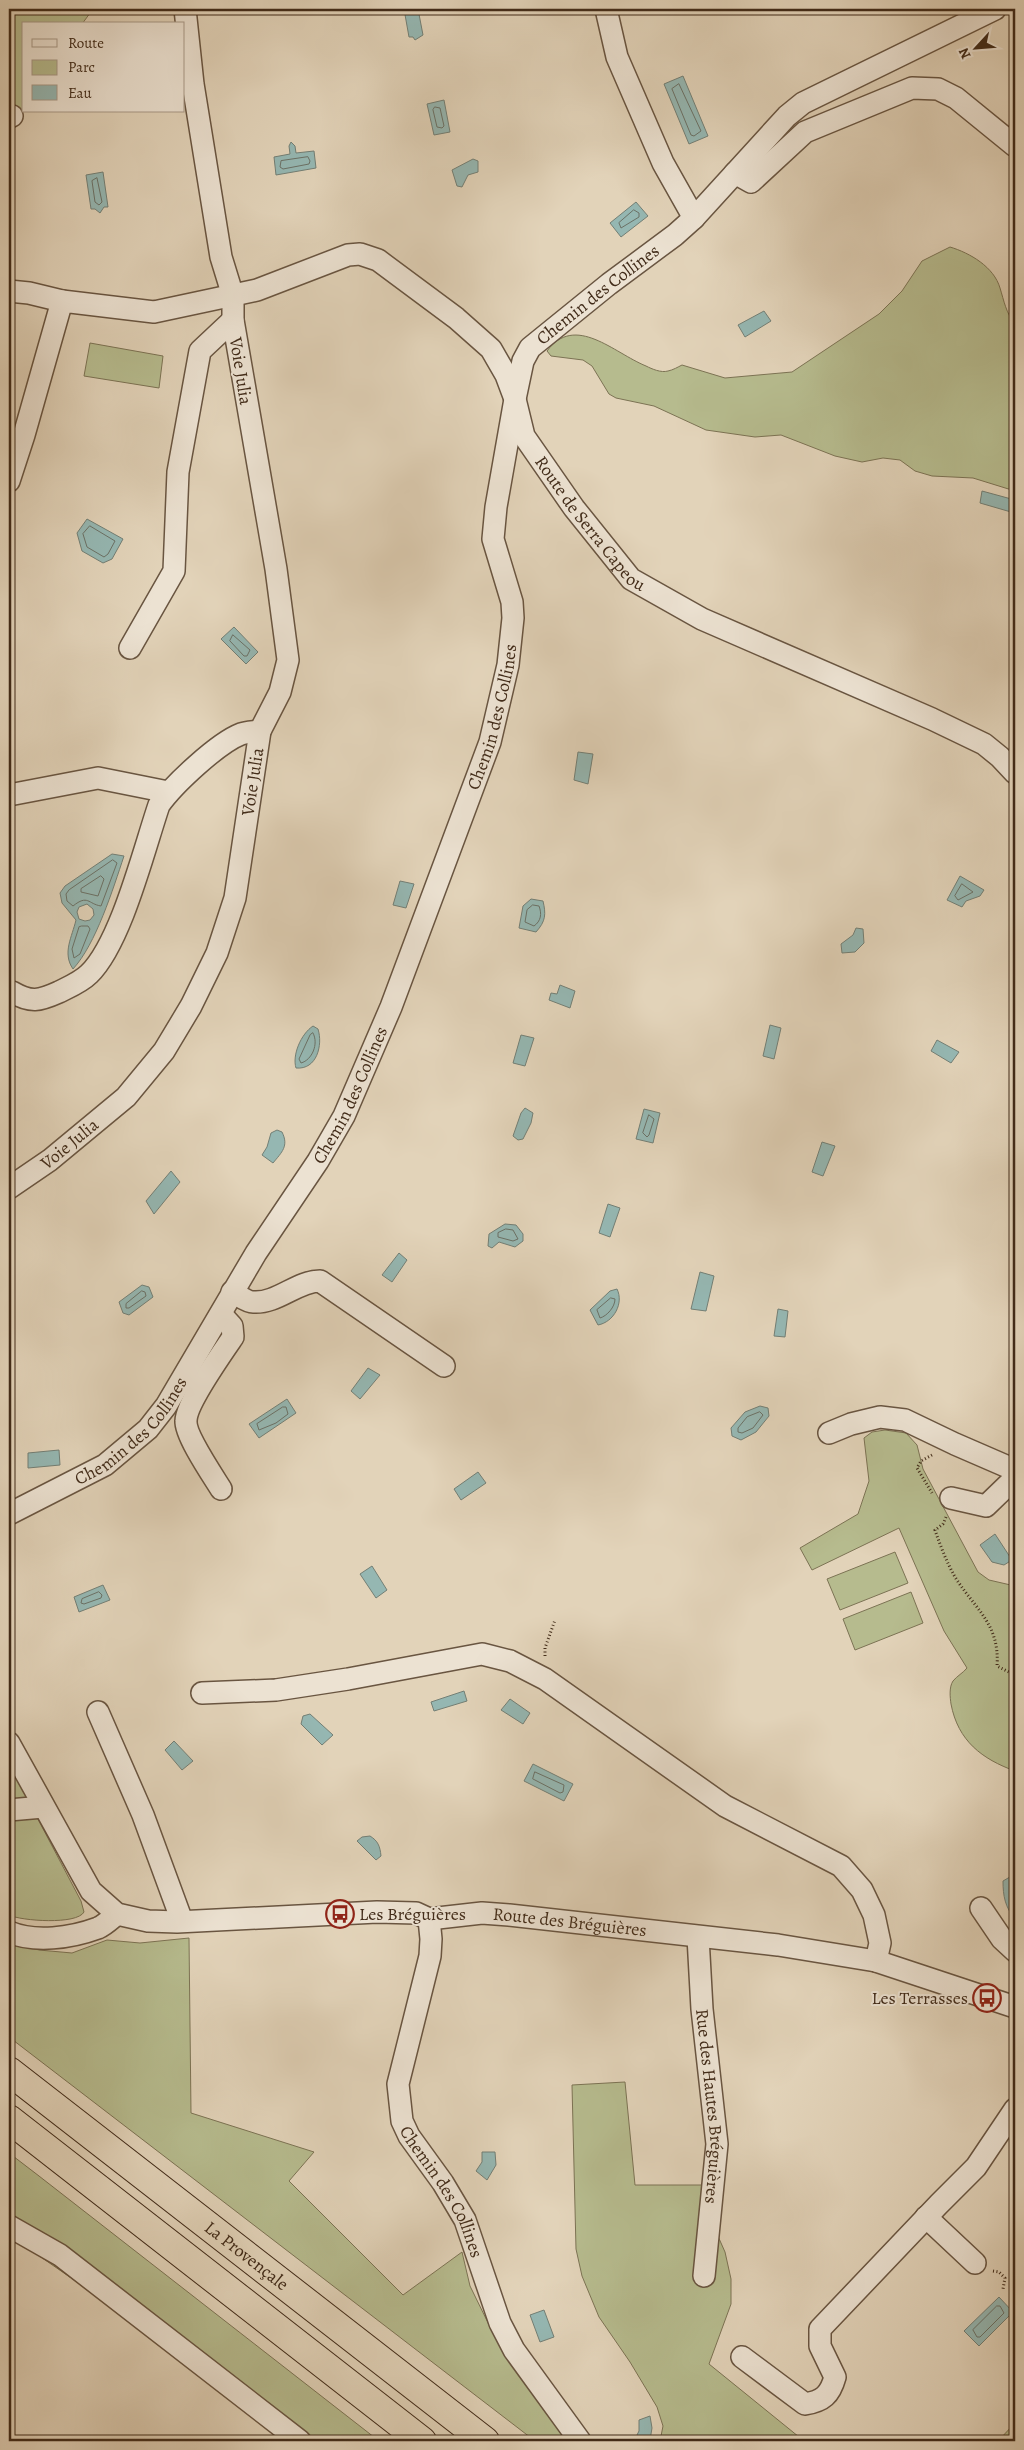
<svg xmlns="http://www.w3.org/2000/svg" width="1024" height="2450" viewBox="0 0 1024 2450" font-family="Alegreya,serif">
<rect width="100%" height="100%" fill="#e2d3b9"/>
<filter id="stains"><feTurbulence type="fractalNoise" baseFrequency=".004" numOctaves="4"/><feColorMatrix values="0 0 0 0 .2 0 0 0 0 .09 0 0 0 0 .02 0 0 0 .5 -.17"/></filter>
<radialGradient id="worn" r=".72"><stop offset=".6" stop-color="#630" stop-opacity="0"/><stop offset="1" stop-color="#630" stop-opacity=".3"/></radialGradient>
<!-- green -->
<g fill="#b6bb8e" stroke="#7c7354">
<path d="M9 9H93L82 24H24V107L9 128Z"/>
<path d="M950 247C970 253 994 267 1000 288 1004 301 1006 313 1015 324V491L973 478 932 476 915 471 900 460 883 458 862 462 835 456 781 435 755 437 706 430 654 406 616 398 609 394 592 366 583 360 551 356 547 351C575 313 614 353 646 366 652 369 661 373 668 371 673 370 678 367 682 365L725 378 792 372 879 314 902 291 922 261Z"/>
<path d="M90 343 163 356 159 388 84 376Z"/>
<path d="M885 1430 906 1433 917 1445 923 1469 978 1572 989 1580 1015 1586V1771C982 1759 958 1741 951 1704 950 1697 949 1687 953 1681 957 1676 963 1673 967 1668L944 1631 899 1528 812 1570 800 1548 858 1514 869 1481 864 1438 872 1432Z"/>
<path d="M895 1552 908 1583 840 1610 827 1579Z"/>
<path d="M911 1592 923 1623 855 1650 843 1619Z"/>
<path d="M9 1764 81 1901 84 1912C77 1925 21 1921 9 1915Z"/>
<path d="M189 1938 191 2113 314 2152 289 2181 403 2295 462 2252 470 2286 494 2335 566 2441H535L9 2037V1942L39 1950 72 1953 107 1940 140 1943Z"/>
<path d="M625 2082 635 2185H703L713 2225 725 2252 731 2279V2304L709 2364 804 2441H660L663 2426 657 2407 630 2362 599 2317 582 2276 576 2249 572 2085Z"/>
<path d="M9 2153 39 2176 379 2441H307L9 2235Z"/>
<path d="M1015 2423V2441H998Z"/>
<path d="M9 2434 38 2441H9Z"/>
</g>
<!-- water -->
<g fill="#95b7b2" stroke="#737f75" fill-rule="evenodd">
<path d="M404 9H418L423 35 415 40 413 37H409Z"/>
<path d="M683 76 708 136 689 144 664 84Z"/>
<path d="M444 100 450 132 434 135 427 104Z"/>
<path d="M291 142 295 146 296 153 314 151 316 168 276 175 274 157 290 154 289 146Z"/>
<path d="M473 159 478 161V172L468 175 462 187 457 186 452 170Z"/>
<path d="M103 172 108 207H104L100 213 95 209H91L86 175Z"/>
<path d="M636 202 648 216 621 237 610 223Z"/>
<path d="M764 311 771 321 745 337 738 325Z"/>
<path d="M982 491 1015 500 1011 512 980 503Z"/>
<path d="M87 519 123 539 112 559 103 563 82 551 77 533Z"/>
<path d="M234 627 258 652 246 664 221 639Z"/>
<path d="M578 752 593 754 588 784 574 780Z"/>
<path d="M112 854 124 856C113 889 96 944 73 969 62 953 72 937 76 920L62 903 60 893 65 886ZM87 904 93 909 94 915 90 920 85 921 79 919 77 912 79 907Z"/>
<path d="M960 876 984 890 980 896 966 901 962 907 947 900Z"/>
<path d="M400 881 414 884 406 908 393 905Z"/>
<path d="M531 899 543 901C546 914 546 921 536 932L519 928 523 906Z"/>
<path d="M856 928 863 929 864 943 855 952 842 953 841 944 853 935Z"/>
<path d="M560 985 575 991 570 1008 549 1000 551 993 557 994Z"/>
<path d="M770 1025 781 1028 774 1059 763 1056Z"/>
<path d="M313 1026 318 1029C323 1045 317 1070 296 1068 292 1055 301 1034 313 1026Z"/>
<path d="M521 1035 534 1038 525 1066 513 1063Z"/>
<path d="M937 1040 959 1052 951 1063 931 1051Z"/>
<path d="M525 1108 533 1113 531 1123 523 1139 518 1140 513 1136 521 1113Z"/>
<path d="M644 1109 660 1113 653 1143 636 1139Z"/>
<path d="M277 1130 282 1132C289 1146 282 1152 273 1163L262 1155 267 1147 271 1133Z"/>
<path d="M822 1142 835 1146 823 1176 812 1172Z"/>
<path d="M171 1171 180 1182 154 1214 146 1201Z"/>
<path d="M608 1204 620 1208 610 1237 599 1233Z"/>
<path d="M505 1224 516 1225 523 1234V1241L515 1247 499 1242 492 1248 488 1246 489 1234Z"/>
<path d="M399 1253 407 1260 392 1282 382 1275Z"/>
<path d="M700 1272 714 1276 706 1311 691 1309Z"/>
<path d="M142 1285 149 1287 153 1297 129 1315 123 1313 119 1302Z"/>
<path d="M617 1289C624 1303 614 1322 598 1325L590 1310 610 1291Z"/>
<path d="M778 1309 788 1311 785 1337 774 1336Z"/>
<path d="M368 1368 380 1375 360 1399 351 1391Z"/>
<path d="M287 1399 296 1413 259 1438 249 1424Z"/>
<path d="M760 1406 768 1408 769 1416 756 1432 741 1440 732 1436 731 1428 745 1412Z"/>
<path d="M59 1450 60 1465 28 1468V1453Z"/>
<path d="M478 1472 486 1483 461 1500 454 1489Z"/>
<path d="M995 1534 1012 1560 1004 1565 992 1562 980 1545Z"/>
<path d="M372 1566 387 1590 376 1598 360 1574Z"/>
<path d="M103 1585 110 1600 79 1612 74 1597Z"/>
<path d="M464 1691 467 1701 434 1711 431 1702Z"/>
<path d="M510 1699 530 1713 523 1724 501 1710Z"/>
<path d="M310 1714 333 1735 322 1745 301 1724 303 1716Z"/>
<path d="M174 1741 193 1761 182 1770 165 1750Z"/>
<path d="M533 1764 573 1784 564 1801 524 1781Z"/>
<path d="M370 1836C378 1841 380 1846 381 1856L376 1860 357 1841 362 1837Z"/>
<path d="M1015 1874V1919C1005 1907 1003 1896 1003 1881Z"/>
<path d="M482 2152H495L496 2165 487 2180 476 2171 482 2162Z"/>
<path d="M999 2297 1013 2312 979 2346 964 2331Z"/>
<path d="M544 2310 554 2337 540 2342 530 2315Z"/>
<path d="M650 2416 652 2428 650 2440 634 2441 639 2431V2420Z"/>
</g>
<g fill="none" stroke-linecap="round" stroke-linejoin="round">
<!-- shore -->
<g stroke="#6b7166" stroke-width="1">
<path d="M679 84 701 131 694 136 691 135 672 89Z"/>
<path d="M435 107 440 108 444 126 442 128 437 127 433 110Z"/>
<path d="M308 157 310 161 309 164 283 169 280 167 281 161Z"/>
<path d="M97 178 102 202 99 205 95 202 92 181Z"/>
<path d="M634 210 639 213V217L621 228 619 223Z"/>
<path d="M90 526 115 541 108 554 104 557 87 547 83 534Z"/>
<path d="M233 635 250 650 247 656H244L230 641Z"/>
<path d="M113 860 117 863 101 906C88 904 88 894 73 906L67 901 66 894 69 890Z"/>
<path d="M101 876 104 879 98 896 81 892V889Z"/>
<path d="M962 884 973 892 958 900 955 896Z"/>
<path d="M533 905 539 906C542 914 541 921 534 926L525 922 527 910Z"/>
<path d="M82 926H88L90 929 80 954 74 958 72 949 79 927Z"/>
<path d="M313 1033C319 1044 312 1060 301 1063L299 1059 310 1035Z"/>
<path d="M649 1115 654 1119 649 1135 647 1137 643 1133Z"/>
<path d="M506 1229 513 1230 518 1239 513 1241 498 1237V1233Z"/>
<path d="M142 1291 145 1292 146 1296 129 1308H126V1304Z"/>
<path d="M611 1298 615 1299C615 1307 607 1316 600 1318L597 1310Z"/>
<path d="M283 1407H286L288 1414 276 1423 259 1430 257 1424Z"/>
<path d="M760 1412 763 1415 753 1428 742 1433 738 1432V1428L747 1417Z"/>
<path d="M99 1592 102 1595 101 1598 84 1604 81 1603 82 1599Z"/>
<path d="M535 1772 564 1785 563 1792 560 1793 533 1779Z"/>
<path d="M997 2306H1000L1004 2313 980 2337H977L973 2330Z"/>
</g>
<defs>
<g id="minor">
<path d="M606 9 617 57 663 163 694 218"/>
<path d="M9 117 12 116"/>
<path d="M735 173 751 182 805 132 912 88 938 89 956 98 1015 146"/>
<path d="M9 291 29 293 62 301"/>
<path id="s1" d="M9 481 24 435 62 301 154 312 257 290 348 255 360 254 378 260 456 318 491 349 506 375 515 399 524 436 574 508 631 579 702 619 932 719 984 744 1000 757 1015 773"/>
<path d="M130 648 174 571 178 472 200 351 233 320"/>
<path d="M9 795 98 778 168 792"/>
<path d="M12 992C31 1003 39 1001 59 992 69 987 81 982 89 974 121 943 144 849 159 805 174 784 218 743 241 734 247 732 254 732 260 731"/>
<path id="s2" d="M9 1188 50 1160 126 1097 164 1051 191 1006 217 953 235 898 260 731 280 692 288 660 276 569 233 320V296L221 257 193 84 185 9"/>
<path d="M232 1292C238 1295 247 1302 253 1302 277 1304 297 1281 320 1281L444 1366"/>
<path d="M221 1314 232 1326 233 1337C222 1353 186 1404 186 1421 185 1435 213 1476 221 1489"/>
<path d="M829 1433 851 1424 880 1417 905 1420 955 1444 1015 1470"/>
<path d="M951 1498 986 1506 1015 1478"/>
<path id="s3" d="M9 1514 105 1465 148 1429 166 1406 256 1253 318 1161 344 1116 391 1007 490 742 508 665 513 618 512 602 493 539 496 507 515 399 523 361 530 348 609 284 675 235 694 218 787 116 803 103 995 9"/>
<path d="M202 1693 276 1690 348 1679 482 1654 510 1661 545 1679 725 1806 841 1866 862 1890 874 1915 880 1943 876 1961"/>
<path d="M98 1712 143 1815 182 1921"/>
<path id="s4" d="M9 1743 91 1891 117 1914 148 1921 177 1922 377 1912 416 1913 429 1919 482 1913 509 1915 778 1945 876 1961 1015 2007"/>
<path d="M9 1810 43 1807"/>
<path d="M981 1908 1002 1939 1015 1951"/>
<path id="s5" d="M429 1919 431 1939 430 1956 398 2084 402 2121 409 2136 443 2183 465 2220 500 2323 514 2350 580 2441"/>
<path d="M9 1932C35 1943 71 1938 98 1928 105 1925 111 1919 117 1914"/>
<path id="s6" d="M698 1937 702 2009 717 2144 704 2276"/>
<path d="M926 2217 975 2263"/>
<path d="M9 2226 60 2255 300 2441"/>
<path d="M742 2357 805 2404C823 2401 830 2395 835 2377L820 2346V2329L939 2204 976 2167 1015 2109"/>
</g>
<g id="highway">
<path id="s7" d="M9 2071 485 2441"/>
<path d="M9 2119 422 2441"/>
</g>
</defs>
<!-- minor casing -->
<use href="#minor" stroke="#695541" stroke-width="24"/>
<!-- highway casing -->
<use href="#highway" stroke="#412b19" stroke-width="30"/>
<!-- path -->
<g stroke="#412b19" stroke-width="3" stroke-dasharray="1 2.5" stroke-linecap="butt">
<path d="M932 1455 921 1461 917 1468 932 1493"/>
<path d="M946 1517 943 1524 935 1530C940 1545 947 1563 955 1577 975 1609 1000 1624 997 1666L1015 1675"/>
<path d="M545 1656V1648L555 1620"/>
<path d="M993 2271 999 2272 1005 2278 1003 2289"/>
<path d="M1009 2441 1015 2434"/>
</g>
<!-- minor -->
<use href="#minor" stroke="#ece2d2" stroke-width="21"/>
<!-- highway -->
<use href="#highway" stroke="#e2d3b9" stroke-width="28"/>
</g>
<!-- icons -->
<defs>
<symbol id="bus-ring" viewBox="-11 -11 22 22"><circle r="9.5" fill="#ece2d2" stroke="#8f2418" stroke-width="1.5"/><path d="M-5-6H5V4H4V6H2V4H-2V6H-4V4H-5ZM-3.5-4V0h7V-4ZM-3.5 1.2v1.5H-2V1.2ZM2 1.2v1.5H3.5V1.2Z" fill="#8f2418"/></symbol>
</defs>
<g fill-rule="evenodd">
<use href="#bus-ring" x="324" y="1898" width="32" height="32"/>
<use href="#bus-ring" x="971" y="1982" width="32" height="32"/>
</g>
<g text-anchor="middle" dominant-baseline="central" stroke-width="4" stroke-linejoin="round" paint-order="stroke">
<!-- street labels -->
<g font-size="18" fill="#412b19" stroke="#ece2d2">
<text stroke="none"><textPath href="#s3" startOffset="1425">Chemin des Collines</textPath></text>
<text transform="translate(241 371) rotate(81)">Voie Julia</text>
<text stroke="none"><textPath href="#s1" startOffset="862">Route de Serra Capeou</textPath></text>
<text stroke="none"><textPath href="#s3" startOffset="960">Chemin des Collines</textPath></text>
<text stroke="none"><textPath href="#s2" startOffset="495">Voie Julia</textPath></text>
<text stroke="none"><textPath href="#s3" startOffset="555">Chemin des Collines</textPath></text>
<text stroke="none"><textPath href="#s2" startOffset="75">Voie Julia</textPath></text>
<text stroke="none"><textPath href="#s3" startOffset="150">Chemin des Collines</textPath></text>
<text stroke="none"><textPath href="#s4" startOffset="660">Route des Bréguières</textPath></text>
<text stroke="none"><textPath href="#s6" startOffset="170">Rue des Hautes Bréguières</textPath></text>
<text stroke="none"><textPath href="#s5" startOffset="288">Chemin des Collines</textPath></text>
<text stroke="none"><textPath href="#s7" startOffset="301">La Provençale</textPath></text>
</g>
<!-- poi labels -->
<g font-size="18" fill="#412b19" stroke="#ece2d2" text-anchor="start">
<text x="359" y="1914">Les Bréguières</text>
<text x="968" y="1998" text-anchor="end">Les Terrasses</text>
</g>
</g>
<!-- margin -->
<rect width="1024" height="2450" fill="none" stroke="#e2d3b9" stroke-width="30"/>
<rect x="10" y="10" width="1004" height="2430" fill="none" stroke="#412b19" stroke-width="2.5"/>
<rect x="15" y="15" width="994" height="2420" fill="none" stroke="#412b19"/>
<!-- legend -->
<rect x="22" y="22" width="162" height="90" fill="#ece2d2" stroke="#a89988"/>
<rect x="32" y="39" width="25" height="8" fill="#ece2d2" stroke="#a89988"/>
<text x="68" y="48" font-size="15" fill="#412b19">Route</text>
<rect x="32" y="60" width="25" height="15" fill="#b6bb8e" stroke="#a89988"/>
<text x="68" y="72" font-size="15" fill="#412b19">Parc</text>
<rect x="32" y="85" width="25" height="15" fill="#95b7b2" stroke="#a89988"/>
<text x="68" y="98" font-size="15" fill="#412b19">Eau</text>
<!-- north arrow -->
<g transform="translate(976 48) rotate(244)" stroke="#ece2d2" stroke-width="4" paint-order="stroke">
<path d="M0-4L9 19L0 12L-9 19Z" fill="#412b19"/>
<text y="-8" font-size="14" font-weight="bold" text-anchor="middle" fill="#412b19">N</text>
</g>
<rect width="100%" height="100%" filter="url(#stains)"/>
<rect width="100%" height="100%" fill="url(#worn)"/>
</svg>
